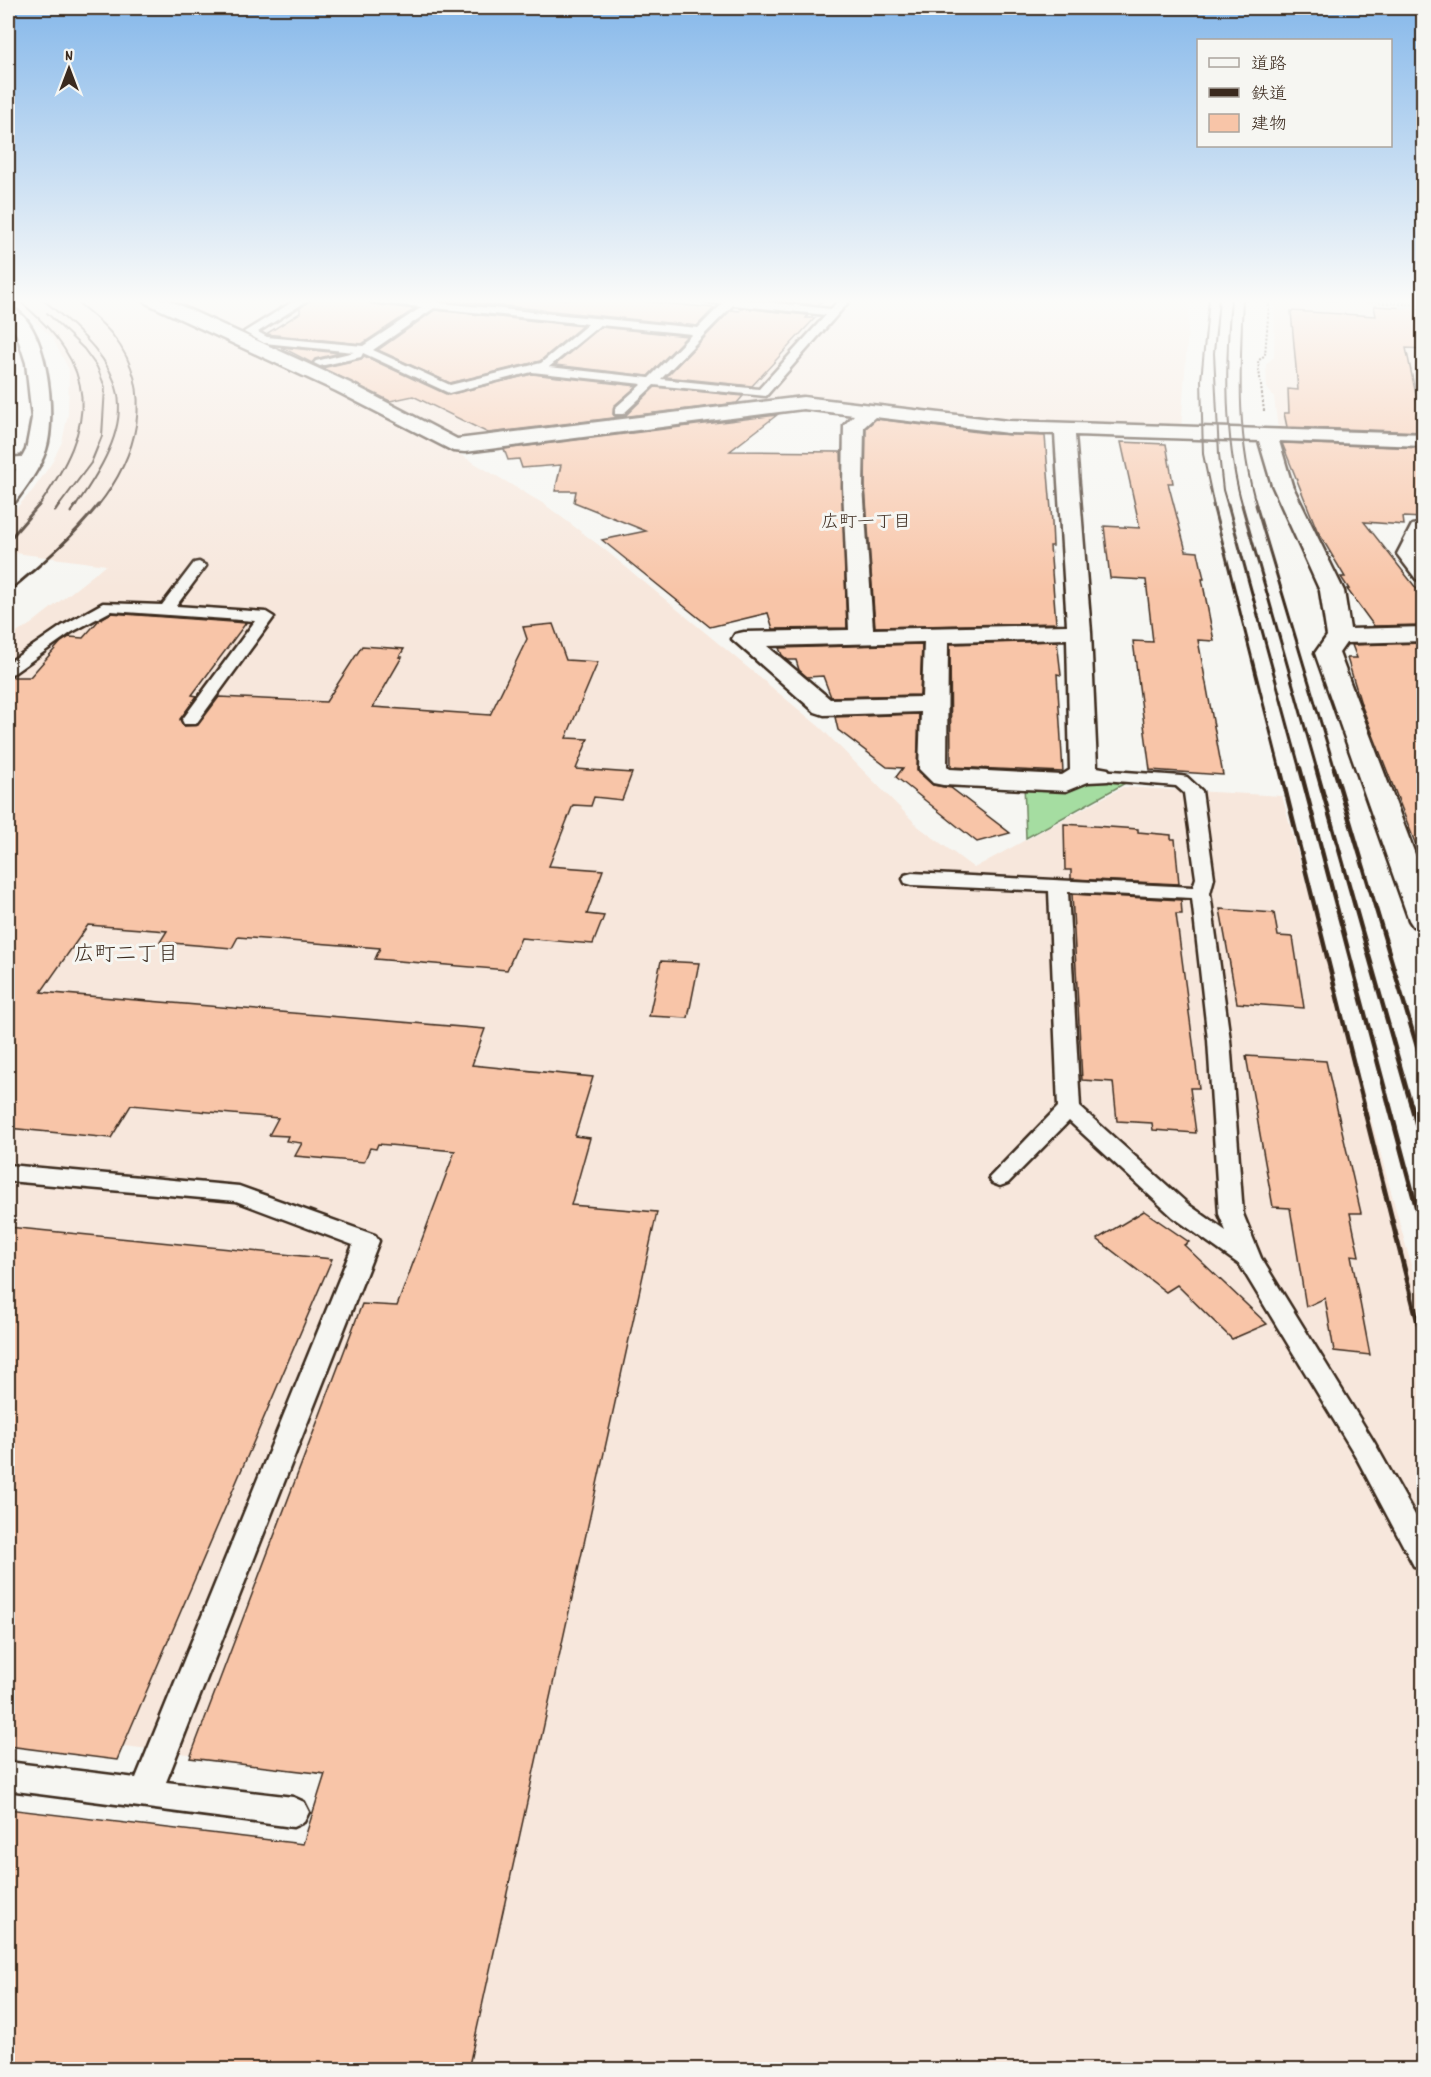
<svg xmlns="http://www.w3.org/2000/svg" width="1431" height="2077" viewBox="0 0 1431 2077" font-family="Dekko,'Klee One',sans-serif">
<rect width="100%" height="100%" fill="#f6f6f2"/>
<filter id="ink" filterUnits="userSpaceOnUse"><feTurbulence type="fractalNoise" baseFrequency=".0167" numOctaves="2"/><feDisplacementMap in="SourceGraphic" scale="12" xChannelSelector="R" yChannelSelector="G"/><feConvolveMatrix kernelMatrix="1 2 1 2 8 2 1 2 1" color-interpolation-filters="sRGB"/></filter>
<g filter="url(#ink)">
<!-- built -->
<g fill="#f7e7dc">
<path d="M9 299H141L231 338 454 451 544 504 604 549 821 728 919 827 974 868 1123 787 1282 796 1423 1308V2069H429L487 1791 36 1735H8V638L31 624 106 565 8 552V517L33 490 51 464 62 442 68 414 69 370 52 337Z"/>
<path d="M159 299H1190L1181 430 1066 428 799 398 453 440Z"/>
<path d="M1275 299 1423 306V437L1278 430 1274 397 1267 388 1266 364 1274 357Z"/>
</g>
<!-- green -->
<path fill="#a5dda1" stroke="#708460" stroke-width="1.5" d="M1087 777 1129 781 1026 838 1024 783Z"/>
<!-- building -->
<g fill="#f8c5a8" stroke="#3b2a1e" stroke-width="1.5">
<path d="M312 299H365L372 304 415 309 362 344 266 334 300 313V308Z"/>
<path d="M438 299H622L714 308 697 326Z"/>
<path d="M760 299H824L818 305Z"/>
<path d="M1374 306 1424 309V349L1406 348 1424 432 1287 427 1284 413H1289L1288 389 1298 390 1291 311 1376 316Z"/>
<path d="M742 308 808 315 806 318H815L752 386 666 377 731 310 739 311Z"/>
<path d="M435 310 582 326 540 361 450 383 378 350Z"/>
<path d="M601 327 687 336 648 376 555 365Z"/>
<path d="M281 347 340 353 315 359 312 363Z"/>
<path d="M364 356 448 395 532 374 637 386 614 406 613 414 615 416H625L655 387 743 396 737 403 488 433 413 396 390 401 322 368 361 359Z"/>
<path d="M777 415 730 451 841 452 847 628 773 629 768 613 710 627 602 540 646 531 574 502 576 491H555L561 465 522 468 519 459 508 460 504 449Z"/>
<path d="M876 419 994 434 1045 436 1052 522 1053 546H1050L1056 623 875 627 865 486 866 428Z"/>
<path d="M1121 442 1166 444 1173 483H1168L1186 551 1198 552 1204 579H1202L1214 641 1198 640 1223 775 1150 770 1133 641 1153 642 1146 580 1110 578 1104 526 1140 528Z"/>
<path d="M1282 443 1424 448V518L1403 517 1404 525 1364 522 1424 598V625L1374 626 1347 589H1349L1341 577H1345L1317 530Z"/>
<path d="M111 613 246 623 192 695 197 696 180 719 184 726 198 725 219 697 326 702 362 646 404 649 399 657H402L373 707 490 715 527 639 523 627 553 624 566 660 598 662 566 738 588 739 576 769 632 773 622 800 594 797 591 806 573 805 549 866 603 870 587 914 604 916 593 944 521 938 507 970 375 959 380 948 238 937 232 948 160 942 167 931 88 925 41 992 485 1029 472 1065 593 1077 575 1136 590 1138 571 1205 657 1212 468 2070H8V1809L303 1844 325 1774 190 1758 362 1304 397 1306 455 1151 378 1144 376 1149 370 1148 364 1162 295 1156 302 1143 286 1141 288 1136 269 1135 278 1118 131 1105 111 1138 8 1128V677H30L61 642 69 637 83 638 99 620Z"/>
<path d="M1057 641 1061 675 1057 674 1063 772 951 767 950 644Z"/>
<path d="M1424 643V862L1423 863 1361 704 1347 658H1357L1352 645Z"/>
<path d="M922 644 920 695 831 697 823 676 807 677 799 670 796 660H788L782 655 779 648Z"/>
<path d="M919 714 917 771 933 785 951 788 1010 833 977 842 896 777 903 768 887 767 838 730 835 717Z"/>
<path d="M1064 824 1138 829V832L1171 835V839H1175L1179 884 1071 879V870H1065Z"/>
<path d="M1072 894 1181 900 1182 914H1176L1199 1088H1190L1196 1133 1153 1130 1152 1123 1117 1121 1113 1082 1082 1080Z"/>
<path d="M1220 909 1274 913 1278 936 1293 937 1304 1008 1237 1003Z"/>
<path d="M661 961 699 963 688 1018 649 1016Z"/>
<path d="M1246 1056 1326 1061 1361 1213H1350L1359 1256 1351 1255 1370 1355 1334 1351 1325 1298 1306 1307 1290 1208 1273 1207Z"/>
<path d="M1144 1211 1189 1242 1184 1245 1267 1324 1232 1339 1177 1285 1166 1292 1097 1239Z"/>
<path d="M8 1227 332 1259 117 1760 8 1746Z"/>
</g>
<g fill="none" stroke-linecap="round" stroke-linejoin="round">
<!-- highway-tunnel -->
<path stroke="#d1cdc8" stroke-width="19" stroke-dasharray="19 10" stroke-linecap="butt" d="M1399 299 1424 300"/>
<defs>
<g id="lane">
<path d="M297 299H310L258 332 267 337 363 346 422 307 372 302 367 299 430 302 435 300 440 303 698 328 722 304 706 302 701 299H738L831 309 840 299H851L766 396 654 385 623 414H615V408L642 384 532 372 449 393 363 353 361 357 320 366 314 363 316 361 354 352 264 343 244 332ZM733 305 826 315 759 389 661 379ZM434 308 588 324 541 363 450 385 373 350ZM600 325 692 334 649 378 549 367Z"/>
<path d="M199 562 206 566 176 606 266 612 274 617 196 724H184L182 720 255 621 111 611 72 632 14 673 8 675V663L62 626 103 603 162 605 194 563Z"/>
<path d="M1098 770 1181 776 1187 777 1202 791 1214 878 1210 893 1230 1040 1243 1214 1261 1258 1374 1442 1424 1531V1569L1414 1566 1355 1455 1240 1265 1173 1217 1069 1121 1008 1183 1000 1186 992 1183 989 1178 1058 1107 1049 891 912 885 905 883 903 879 905 875 912 873 1193 887 1196 878 1184 793 1176 786 1092 779 1089 775 1092 771ZM1068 892 1192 898 1208 1040 1219 1214 1226 1231 1189 1205 1080 1107Z"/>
<path d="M8 1165 239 1186 375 1235 379 1241 166 1782 293 1797 304 1802 309 1812 304 1822 293 1827 8 1790V1762L136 1778 353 1245 236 1201 8 1181Z"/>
</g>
<g id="street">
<path d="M144 299H166L350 383 457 439 803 397 1008 421 1424 434V446L1279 441 1292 485 1344 591 1350 629 1424 627V641L1346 643 1339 653 1424 878V929L1413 926 1409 920 1315 653 1327 636 1320 591 1272 485 1259 441 1075 435 1091 632 1097 767 1108 769 1112 775 1108 781 1088 782 1066 791 943 785 933 783 919 769 921 712 824 715 815 712 732 639 735 634 744 632 849 630 843 486 844 425 854 415 803 409 465 452 453 451 336 391 146 303ZM875 417 1008 433 1055 434 1067 625 873 629 863 486 864 427ZM1067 639 1070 770 1062 775 950 769 947 766 948 642ZM924 642 922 697 830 699 767 646Z"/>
<path d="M32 456 39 458 42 462 39 466 8 470V458Z"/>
<path d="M1424 523V545L1419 554 1424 559V581L1416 579 1397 554 1412 525Z"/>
</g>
<path id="secondary" d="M8 307C48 317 57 418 46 450 39 470 27 486 15 502L8 504V484L26 450 32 418 26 363 17 335 8 321Z"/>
</defs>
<!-- lane casing -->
<use href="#lane" stroke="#3b2a1e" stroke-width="5"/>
<!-- street casing -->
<use href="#street" stroke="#3b2a1e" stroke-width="5"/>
<!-- secondary casing -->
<use href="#secondary" stroke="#3b2a1e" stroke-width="5"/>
<!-- path -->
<g stroke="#3b2a1e" stroke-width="2" stroke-dasharray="2 2" stroke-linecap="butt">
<path d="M1307 299 1424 305"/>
<path d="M1264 411 1258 361 1265 355 1269 305 1267 299"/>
</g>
<!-- lane -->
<use href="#lane" fill="#f6f6f2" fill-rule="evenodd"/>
<!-- street -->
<use href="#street" fill="#f6f6f2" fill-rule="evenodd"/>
<!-- secondary -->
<use href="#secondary" fill="#f6f6f2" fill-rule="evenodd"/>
<!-- rail-far3 -->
<g stroke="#3b2a1e" stroke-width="2">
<path d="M17 299C100 367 99 422 38 507"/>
<path d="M42 299C131 371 144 410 75 507"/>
<path d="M74 299C87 311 104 323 114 337 156 392 137 457 97 507"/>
<path d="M1209 299 1201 380 1203 454 1214 507"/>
<path d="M1219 299 1214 353 1219 454 1223 490 1228 507"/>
<path d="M1231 299C1225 366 1224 442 1243 507"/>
<path d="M1243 299C1240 368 1236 439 1257 507"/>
<path d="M47 313 84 349 97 367 105 387 102 436 91 463 58 507"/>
</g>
<!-- rail-far2 -->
<g stroke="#3b2a1e" stroke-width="3">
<path d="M1213 505 1280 770"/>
<path d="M1228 505 1300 770"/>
<path d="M1242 505 1317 770"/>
<path d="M1256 505 1335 770"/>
<path d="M55 511 59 505"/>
<path d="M71 512 76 505"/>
<path d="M8 541 39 505"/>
<path d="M8 592C41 565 72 538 98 505"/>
</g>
<!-- rail-far1 -->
<g stroke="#3b2a1e" stroke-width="4.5">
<path d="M1280 768 1364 1105"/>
<path d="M1300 768 1389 1105"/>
<path d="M1316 768 1411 1105"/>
<path d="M1334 768 1424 1070"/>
</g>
<!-- rail -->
<g stroke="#3b2a1e" stroke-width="5">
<path d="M1363 1104 1424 1347"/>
<path d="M1389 1104 1424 1236"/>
<path d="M1411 1104 1424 1150"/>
</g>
</g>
</g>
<!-- sky -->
<linearGradient id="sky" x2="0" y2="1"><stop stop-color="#86b8ea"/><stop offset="0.51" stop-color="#fbfbf9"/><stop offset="1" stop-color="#fbfbf9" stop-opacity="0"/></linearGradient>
<rect width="1431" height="590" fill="url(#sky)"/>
<g text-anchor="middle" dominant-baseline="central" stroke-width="6" stroke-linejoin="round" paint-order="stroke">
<!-- far-neighbourhood labels -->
<g font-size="18" fill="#3b2a1e" stroke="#f6f6f2">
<text x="866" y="523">広町一丁目</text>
</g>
<!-- neighbourhood labels -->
<g font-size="21" fill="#3b2a1e" stroke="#f6f6f2">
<text x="126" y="956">広町二丁目</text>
</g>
</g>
<!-- margin -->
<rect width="1431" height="2077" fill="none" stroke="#f6f6f2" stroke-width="30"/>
<rect x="15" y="15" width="1401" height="2047" fill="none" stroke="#3b2a1e" stroke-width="2" filter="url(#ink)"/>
<!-- legend -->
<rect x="1197" y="39" width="195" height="108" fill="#f6f6f2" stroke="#aba49d" stroke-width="1.5"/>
<rect x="1209" y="58" width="30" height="9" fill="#f6f6f2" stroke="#aba49d" stroke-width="1.5"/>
<text x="1251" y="69" font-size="18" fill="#3b2a1e">道路</text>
<rect x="1209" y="88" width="30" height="9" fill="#3b2a1e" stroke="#aba49d" stroke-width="1.5"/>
<text x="1251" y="99" font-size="18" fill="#3b2a1e">鉄道</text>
<rect x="1209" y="114" width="30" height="18" fill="#f8c5a8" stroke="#aba49d" stroke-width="1.5"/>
<text x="1251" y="129" font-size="18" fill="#3b2a1e">建物</text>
<!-- north arrow -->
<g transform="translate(69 69)" stroke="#f6f6f2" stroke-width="4.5" paint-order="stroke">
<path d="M0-4.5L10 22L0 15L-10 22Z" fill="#3b2a1e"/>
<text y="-9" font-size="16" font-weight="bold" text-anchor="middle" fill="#3b2a1e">N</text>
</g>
</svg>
